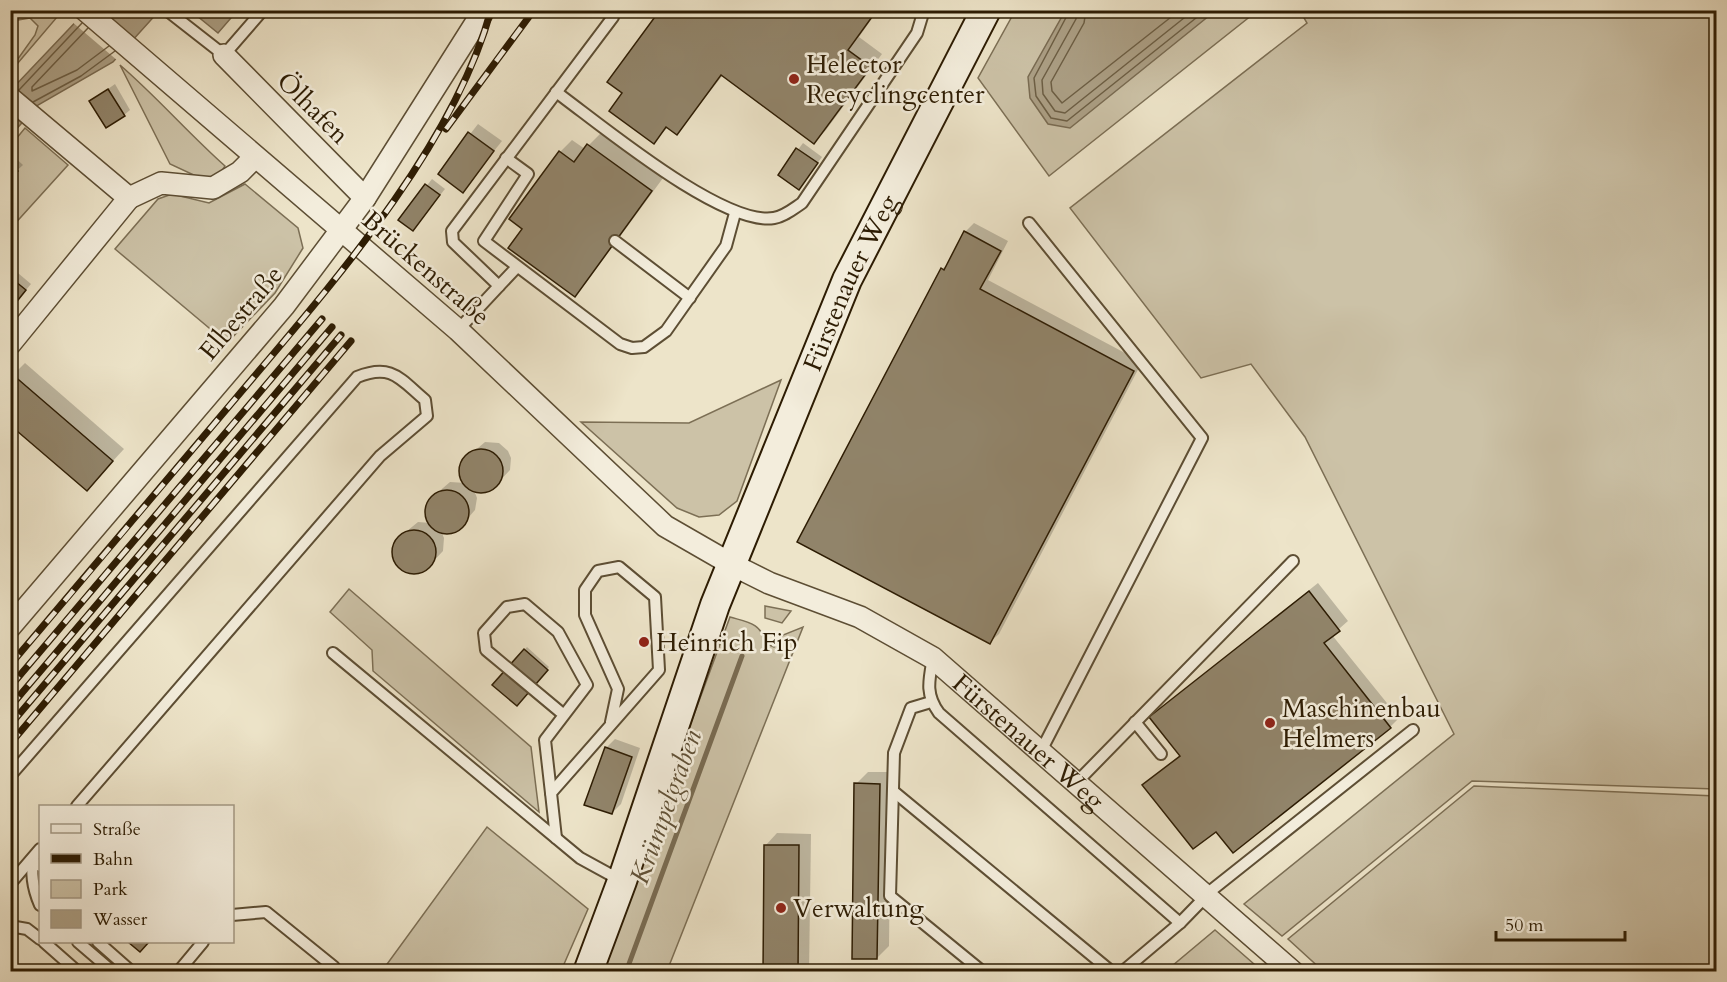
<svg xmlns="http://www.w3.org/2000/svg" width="1727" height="982" viewBox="0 0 1727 982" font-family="Cardo,serif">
<rect width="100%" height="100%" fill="#ede4c9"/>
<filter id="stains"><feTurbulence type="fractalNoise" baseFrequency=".00333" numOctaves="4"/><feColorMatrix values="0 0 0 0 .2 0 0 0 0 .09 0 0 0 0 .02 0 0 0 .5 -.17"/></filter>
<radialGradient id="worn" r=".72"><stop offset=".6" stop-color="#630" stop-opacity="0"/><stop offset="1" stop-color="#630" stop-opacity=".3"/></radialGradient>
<!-- green -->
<g fill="#ccc2a7" stroke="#7c6f55" stroke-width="1.5">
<path d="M11 10 51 11 58 16 17 64 15 63 35 35 38 26 30 18 18 20 11 26Z"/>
<path d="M1015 11H1257L1049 176 978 78Z"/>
<path d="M1300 11H1716V789L1472 781 1282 936 1244 904 1454 734 1305 437 1251 364 1201 378 1070 208 1307 23Z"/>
<path d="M120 65C157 97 189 134 225 166L220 174 209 179 198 177 170 164Z"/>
<path d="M25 128 68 165 11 228V145Z"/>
<path d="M245 184 298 228 303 248 275 293 227 343 115 249 158 199 172 194 209 203Z"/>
<path d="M781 380 737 501 719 515 699 517 677 508 581 422 689 423Z"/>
<path d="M349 589 531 747 539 812 373 671 372 650 330 612Z"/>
<path d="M765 606 791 611 782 623 765 618Z"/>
<path d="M730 617C747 622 762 623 765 643L774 647 783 635 803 627 667 971 599 972Z"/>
<path d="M1474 786 1716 796V971H1323L1288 939Z"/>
<path d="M487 827 588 909 561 971H382Z"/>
<path d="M1215 930 1262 971H1166Z"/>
</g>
<!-- water -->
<g fill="#aca086" stroke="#796b52" stroke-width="1.5">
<path d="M86 11H159L113 62 38 105 11 135V90Z"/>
<path d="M191 11H237L218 33Z"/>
<path d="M1065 11V10L1215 11 1070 128 1048 124 1030 98 1028 77Z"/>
</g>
<!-- pier -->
<path fill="#ede4c9" d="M82 10 135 42 118 61 71 21Z"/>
<!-- shadow -->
<g fill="#0003">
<path d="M662 10H878L859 37 882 54 826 130 814 142 723 75 677 133 668 127 654 142 624 93Z"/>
<path d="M115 84 130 110 124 115 91 101Z"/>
<path d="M478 124 502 141 462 191 440 173Z"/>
<path d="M601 133 663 178 586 283 574 295 524 228 511 219 560 152 572 140 585 149Z"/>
<path d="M803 143 822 157 799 188 780 174Z"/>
<path d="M10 153 23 165 10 177Z"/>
<path d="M432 179 445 189 413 229 400 220Z"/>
<path d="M974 223 1008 241 988 280 1142 362 999 634 990 642 942 269 950 262 965 232Z"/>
<path d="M12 268 31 284 10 309V270Z"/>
<path d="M25 363 124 449 87 489 10 423V378Z"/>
<path d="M485 442 499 443 508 451 511 458 510 470 492 489 485 492 474 490 477 498 475 510 461 526 451 532 441 531 444 538 443 551 425 570 418 572 405 570 394 557 396 540 418 522 431 523 427 517 429 500 450 482 466 483 461 477 464 460Z"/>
<path d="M1318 583 1348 621 1332 635 1399 718 1390 727 1216 830 1144 785 1181 754 1160 709Z"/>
<path d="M527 647 549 667 517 704 494 685Z"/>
<path d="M615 739 640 748 621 804 612 813 606 748Z"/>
<path d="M868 772H891L889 946 877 958 856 784Z"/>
<path d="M777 833 811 834 809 972H764L765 846Z"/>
</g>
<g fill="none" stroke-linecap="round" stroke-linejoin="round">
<!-- shore -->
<g stroke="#6c5e44" stroke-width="1.5">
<path d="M1070 10 1034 78 1036 96 1051 118 1067 121 1206 10"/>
<path d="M1077 10 1076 19 1042 80 1043 94 1055 111 1065 113 1194 10"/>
<path d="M1086 10 1084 23 1051 82 1052 91 1062 103 1180 10"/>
<path d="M88 28 32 87V91L77 70 109 46"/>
<path d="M19 90 82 23"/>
<path d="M33 102 81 76 115 51"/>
</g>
<!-- stream -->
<path stroke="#796b52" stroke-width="5" d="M626 972 742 656"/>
</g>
<!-- building -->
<g fill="#91846a" stroke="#2d1c03" stroke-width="1.5">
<path d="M660 10H877L848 50 871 67 814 144 721 75 677 135 666 127 654 144 609 111 622 93 607 82Z"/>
<path d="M108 89 125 116 106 128 89 101Z"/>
<path d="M468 132 494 151 463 193 438 174Z"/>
<path d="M587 144 652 191 575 297 508 248 522 229 509 219 559 151 574 162Z"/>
<path d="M796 148 818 163 799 190 778 175Z"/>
<path d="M10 164 18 171 10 179Z"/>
<path d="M425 184 440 195 413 231 398 220Z"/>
<path d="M964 231 1001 251 980 289 1134 371 990 644 797 542 941 268 944 270Z"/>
<path d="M10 277 26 290 10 310Z"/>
<path d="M12 374 113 461 87 491 10 425Z"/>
<circle cx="481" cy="471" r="22"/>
<circle cx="447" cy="512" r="22"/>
<circle cx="414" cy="552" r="22"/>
<path d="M1309 591 1340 631 1324 643 1391 728 1233 853 1216 832 1193 849 1142 785 1180 756 1149 717Z"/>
<path d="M524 649 548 670 517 706 492 685Z"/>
<path d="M605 747 632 757 612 814 584 805Z"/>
<path d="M854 783 880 784 877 959H852Z"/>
<path d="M764 845H799L798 972H763Z"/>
<path d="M128 942H149L140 952Z"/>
</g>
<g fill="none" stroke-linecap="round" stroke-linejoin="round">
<defs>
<g id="lane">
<path d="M169 12 224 55 263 10"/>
<path d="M556 92C600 124 723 227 774 218 785 216 793 209 802 203L917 33 924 10"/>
<path d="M506 158 528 174 484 241 620 344 632 348 644 347 666 331 726 246 735 213"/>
<path d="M1029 223 1202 438 1041 751"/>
<path d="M615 241 690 298"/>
<path d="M499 286 516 268"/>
<path d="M458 330 499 286 453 242 452 231 613 17 614 10"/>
<path d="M333 653 580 858 622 881"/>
<path d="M933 658C929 680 925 694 939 713L1180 923"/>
<path d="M931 702 911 708 894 753 890 896 983 972"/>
<path d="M1135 722 1161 754"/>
<path d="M10 776 357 377C392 363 400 379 425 400L427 416 380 456 77 806"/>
<path d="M1077 782 1293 561"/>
<path d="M893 791 1112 972"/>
<path d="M551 793 545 740 587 685 558 632 525 604 507 607 484 633 486 650 564 715"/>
<path d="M556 838 551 793 659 670 655 597 619 567 598 571 585 590V615L618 689 611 722"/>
<path d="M34 857C30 874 33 889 40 905"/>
<path d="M40 864V866"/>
<path d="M10 884 40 849"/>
<path d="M232 915 266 912 334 967V972"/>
<path d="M10 926 27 929 40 939"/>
<path d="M44 942 78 972"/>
<path d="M78 942 113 972"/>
<path d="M98 942 132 972"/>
<path d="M178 972 203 942"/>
<path d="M1122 972 1180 923 1213 889 1413 730"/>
</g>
<g id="street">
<path id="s1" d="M85 10 458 330 665 526 731 564 769 583 860 617 933 658 1293 972"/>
<path d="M224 55 365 198"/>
<path d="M10 98 129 198 10 344"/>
<path d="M129 198 161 183 213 188 240 172 255 157"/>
<path d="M10 627 284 306 365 198 484 10"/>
</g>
<g id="secondary">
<path id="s2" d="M588 972 622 881 715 605 847 280 986 10"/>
</g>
</defs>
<!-- lane casing -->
<use href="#lane" stroke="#5d4e34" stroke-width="14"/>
<!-- street casing -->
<use href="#street" stroke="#5d4e34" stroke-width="24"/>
<!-- secondary casing -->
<use href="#secondary" stroke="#2d1c03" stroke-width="32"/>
<!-- lane -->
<use href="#lane" stroke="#f3eddc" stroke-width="10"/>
<!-- street -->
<use href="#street" stroke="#f3eddc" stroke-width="21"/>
<!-- secondary -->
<use href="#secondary" stroke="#f3eddc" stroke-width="28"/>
<defs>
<g id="rail">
<path d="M446 129 534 10"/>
<path d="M10 665C86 576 161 487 236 398 327 290 453 149 491 10"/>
<path d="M10 687 322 319"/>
<path d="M10 707 332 327"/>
<path d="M10 725 341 335"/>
<path d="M10 744 351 341"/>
</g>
</defs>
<!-- rail casing -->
<use href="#rail" stroke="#2d1c03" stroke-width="7"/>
<!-- rail -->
<use href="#rail" stroke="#f3eddc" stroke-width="4.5" stroke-dasharray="14" stroke-linecap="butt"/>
</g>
<!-- markers -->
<g fill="#8f2418" stroke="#f3eddc" stroke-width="2">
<circle cx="794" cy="79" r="6"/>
<circle cx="644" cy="642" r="6"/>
<circle cx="1270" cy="723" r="6"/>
<circle cx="781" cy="908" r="6"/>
</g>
<g text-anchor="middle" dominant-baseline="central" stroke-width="5" stroke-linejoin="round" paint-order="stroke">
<!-- poi labels -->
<g font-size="26" fill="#2d1c03" stroke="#f3eddc" text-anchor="start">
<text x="806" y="64">Helector<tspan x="806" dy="30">Recyclingcenter</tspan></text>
<text x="656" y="642">Heinrich Fip</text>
<text x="1282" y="708">Maschinenbau<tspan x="1282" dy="30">Helmers</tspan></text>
<text x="793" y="908">Verwaltung</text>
</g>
<!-- street labels -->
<g font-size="26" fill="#2d1c03" stroke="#f3eddc">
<text transform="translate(313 108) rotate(45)">Ölhafen</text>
<text transform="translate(426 268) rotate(41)">Brückenstraße</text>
<text stroke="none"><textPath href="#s2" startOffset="738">Fürstenauer Weg</textPath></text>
<text transform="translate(241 313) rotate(-50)">Elbestraße</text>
<text stroke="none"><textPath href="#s1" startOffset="1203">Fürstenauer Weg</textPath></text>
</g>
<!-- water labels -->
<g font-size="27" font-style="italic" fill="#605137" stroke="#f3eddc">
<text transform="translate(666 807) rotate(-70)">Krümpelgraben</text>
</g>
</g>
<!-- margin -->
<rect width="1727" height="982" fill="none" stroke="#ede4c9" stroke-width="36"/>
<rect x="12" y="12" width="1703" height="958" fill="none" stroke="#2d1c03" stroke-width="3"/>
<rect x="18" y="18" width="1691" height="946" fill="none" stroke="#2d1c03" stroke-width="1.5"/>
<!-- legend -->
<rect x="39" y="805" width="195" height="138" fill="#f3eddc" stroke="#a49985" stroke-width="1.5"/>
<rect x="51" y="824" width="30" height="9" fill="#f3eddc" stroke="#a49985" stroke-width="1.5"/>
<text x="93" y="835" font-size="18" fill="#2d1c03">Straße</text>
<rect x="51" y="854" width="30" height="9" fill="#2d1c03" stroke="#a49985" stroke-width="1.5"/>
<text x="93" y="865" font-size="18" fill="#2d1c03">Bahn</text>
<rect x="51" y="880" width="30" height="18" fill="#ccc2a7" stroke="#a49985" stroke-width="1.5"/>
<text x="93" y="895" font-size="18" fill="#2d1c03">Park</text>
<rect x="51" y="910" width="30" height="18" fill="#aca086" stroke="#a49985" stroke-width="1.5"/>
<text x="93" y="925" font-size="18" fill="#2d1c03">Wasser</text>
<!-- scale -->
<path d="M1496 931v9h129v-9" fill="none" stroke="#2d1c03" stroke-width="3"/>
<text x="1505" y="931" font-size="18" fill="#2d1c03" stroke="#f3eddc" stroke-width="4.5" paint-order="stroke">50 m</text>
<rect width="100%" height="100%" filter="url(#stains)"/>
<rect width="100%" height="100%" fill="url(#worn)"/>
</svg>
